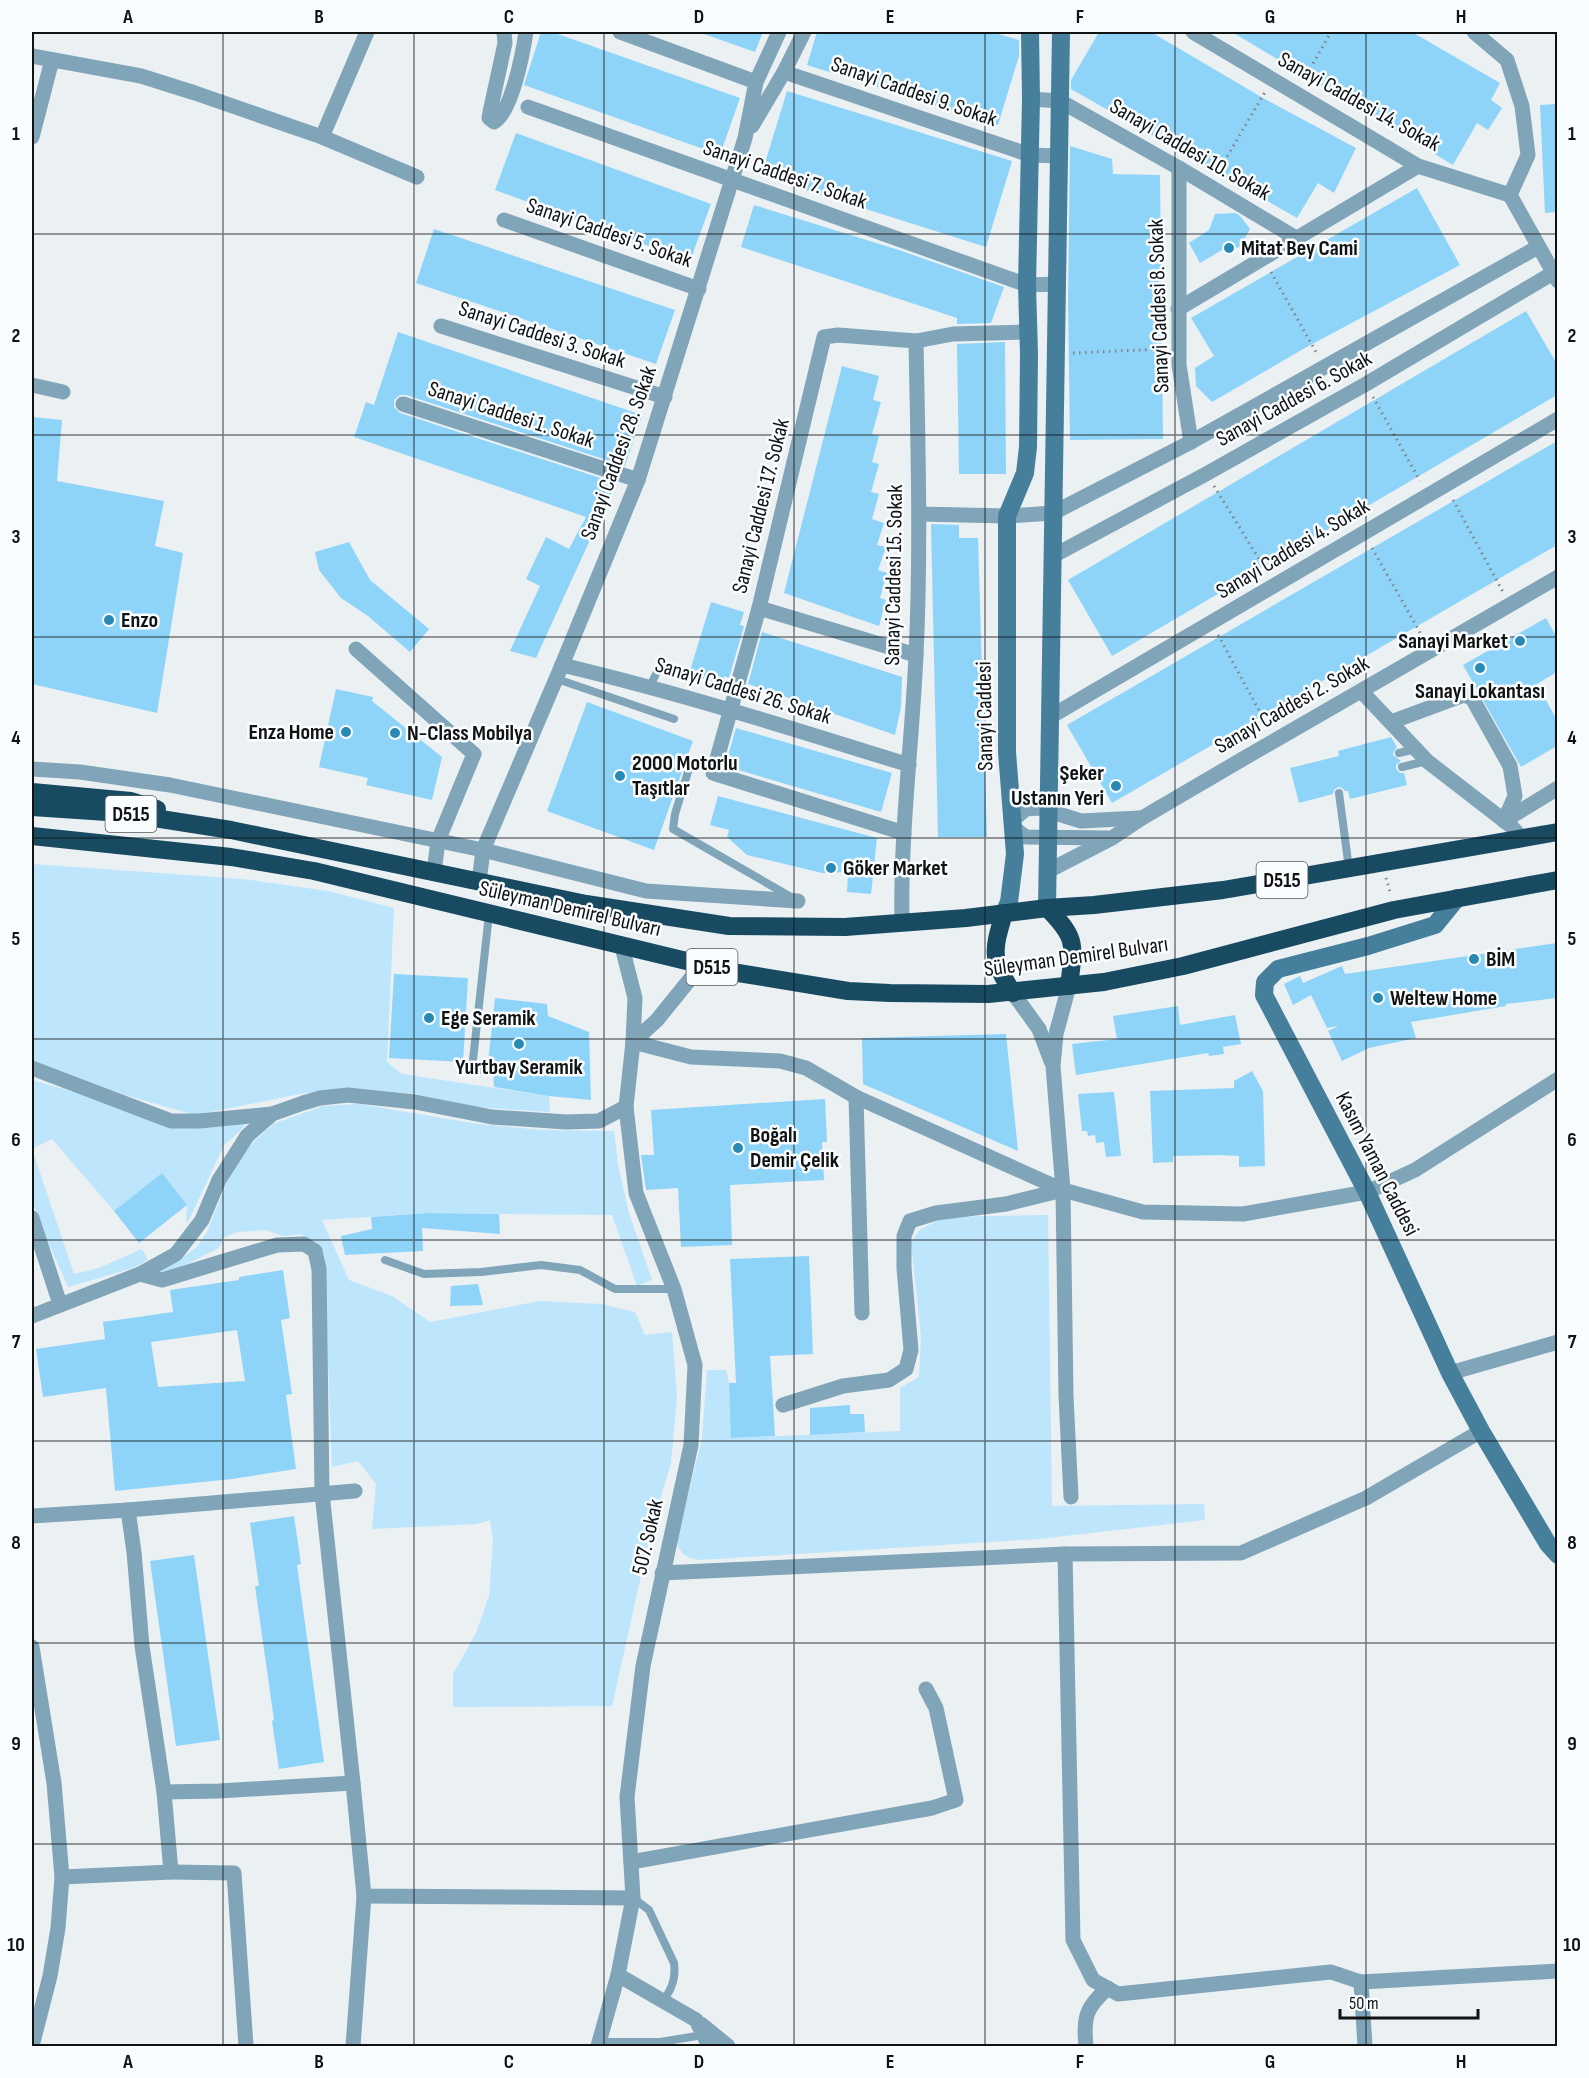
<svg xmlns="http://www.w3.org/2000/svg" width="1589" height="2078" viewBox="0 0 1589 2078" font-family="'Sofia Sans Condensed',sans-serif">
<rect width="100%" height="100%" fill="#ebf0f3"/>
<!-- green -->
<g fill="#bde5fb">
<path d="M32 864 243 879 328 891 394 908 387 1062 402 1074 549 1096 550 1112 474 1107 415 1094 352 1088 305 1093 195 1115 125 1095 32 1060Z"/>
<path d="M32 1080 85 1095 154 1121 183 1129 249 1120 238 1133 224 1145 188 1222 186 1221 187 1205 162 1173 114 1211 52 1139 32 1149 74 1274 99 1268 142 1249 148 1260 130 1269 68 1287 40 1224 32 1198Z"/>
<path d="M359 1104 478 1124 541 1130 614 1131 618 1165 629 1213 652 1280 637 1286 612 1215 427 1213 322 1220 349 1280 392 1296 430 1322 540 1301 601 1304 635 1312 645 1335 672 1332 677 1397 671 1463 652 1526 612 1706 453 1707V1674L476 1633 489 1596 493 1540 490 1520 477 1524 372 1529 376 1484 358 1461 332 1467 324 1253 316 1243 301 1234 283 1236 266 1230 238 1232 225 1237 219 1248 169 1273 160 1272 163 1267 180 1259 197 1247 207 1232 227 1182 247 1148 273 1124 323 1106Z"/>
<path d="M1048 1215 1052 1506 1204 1504 1205 1520 1039 1539 700 1560C686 1558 680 1554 677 1541L702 1438 707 1370H726L729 1383 732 1438 900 1431V1388L919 1377 921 1337 911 1243 919 1230 945 1217Z"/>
</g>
<!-- building -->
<g fill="#8ed4f9" fill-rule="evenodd">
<path d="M541 32H552L740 98 720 155 524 85Z"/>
<path d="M704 32H763L755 52 704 34Z"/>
<path d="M817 32H992L1019 40V56L998 125 807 65Z"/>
<path d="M1099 32H1151L1263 98 1356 148 1334 193 1318 183 1297 218 1071 89V80Z"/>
<path d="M1232 32H1412L1500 83 1491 100 1502 108 1488 130 1477 123 1453 165Z"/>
<path d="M787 91 1012 161 986 247 761 176Z"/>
<path d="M1557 104V212L1545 213 1540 105Z"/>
<path d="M516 133 711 204 690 261 495 190Z"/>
<path d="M1070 146 1112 159 1113 174 1160 175 1163 439 1070 440 1068 301Z"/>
<path d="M1417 188 1460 265 1305 348 1212 402 1196 386 1195 368 1214 356 1191 318Z"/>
<path d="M754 205 902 251 1004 287 991 323 957 324V318L741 247Z"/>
<path d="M1236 213 1241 217 1250 229 1240 247 1222 250 1200 263 1189 243 1209 230 1215 214Z"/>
<path d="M434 229 675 310 656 364 416 283Z"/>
<path d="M1526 311 1557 364V395L1112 656 1068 580Z"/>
<path d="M398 332 642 415 625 466 406 395H400L394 400V407L400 413 616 483 536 658 510 651 540 586 526 579 546 537 569 549 586 517 354 437 366 402 374 405Z"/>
<path d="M1005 342 1006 474H959L957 344Z"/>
<path d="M842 366 879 376 873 400 881 402 872 434 879 436 872 462 879 464 871 492 879 494 872 519 884 523 877 545 886 547 878 570 887 573 880 598 886 600 879 626 784 593Z"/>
<path d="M32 417 62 420 57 481 164 501 155 546 183 553 157 713 32 684Z"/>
<path d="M1557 441V545L1112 803 1067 725Z"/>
<path d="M931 524 959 525V538H978L987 837H938Z"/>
<path d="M349 542 370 580 429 629 410 652 368 616 341 598 319 570 315 552Z"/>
<path d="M711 602 744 612 740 625 744 626 729 678 724 676 722 684 689 674Z"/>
<path d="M1546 618 1557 638V672L1537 684 1557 720V746L1521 767 1463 665Z"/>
<path d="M762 632 902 677 901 707 895 735 748 684Z"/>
<path d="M336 689 373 697 372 701 442 757 432 800 366 785 368 778 319 767Z"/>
<path d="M587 702 693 741 654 850 547 811Z"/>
<path d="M736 728 892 773 881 812 725 766Z"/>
<path d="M1391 737 1397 747 1394 751 1393 755 1401 761 1396 765V769L1400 773H1404L1407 785 1350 799 1348 791H1345L1342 788 1338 787 1334 790 1333 794 1299 803 1290 768 1339 756 1338 751Z"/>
<path d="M718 796 877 838 871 894 847 892 848 872 822 873 747 855 727 837 729 830 710 825Z"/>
<path d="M1557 943V998L1506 1004V1006L1411 1022 1416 1038 1369 1048 1342 1061 1328 1031 1338 1026 1327 1028 1311 995 1293 1005 1284 984 1300 976 1303 983 1342 966 1345 974Z"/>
<path d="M394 974 468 978 463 1062 389 1058Z"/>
<path d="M495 998 547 1004 548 1016 589 1032 591 1100 549 1096 494 1087 493 1072H487Z"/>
<path d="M1178 1006 1180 1025 1235 1015 1241 1044 1223 1047 1224 1054 1209 1056 1208 1053 1076 1075 1072 1044 1117 1039 1113 1016Z"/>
<path d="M1006 1034 1018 1151 863 1084 862 1038Z"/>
<path d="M1252 1071 1263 1091 1265 1166 1239 1167V1156L1220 1155 1173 1156V1162L1153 1163 1150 1091 1234 1088V1081Z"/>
<path d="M1114 1092 1121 1156 1106 1157 1104 1142 1096 1143 1095 1135 1088 1136 1087 1131H1082L1078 1094Z"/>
<path d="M825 1099 827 1142H822L824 1180 730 1185 732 1245 681 1247 678 1188 646 1190 641 1155H654L651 1110Z"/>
<path d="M162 1173 187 1205 139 1243 114 1211Z"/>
<path d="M428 1213 499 1214 500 1234 422 1228 423 1251 345 1255 341 1236 372 1229 371 1217Z"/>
<path d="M809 1256 813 1354 770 1356 775 1436 731 1438 729 1383H736L730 1259Z"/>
<path d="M283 1270 290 1318 281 1320 292 1394 286 1395 296 1469 232 1479 115 1491 106 1388 43 1397 36 1349 105 1339 103 1322 173 1312 170 1290 239 1280V1277ZM237 1330 245 1381 158 1387 151 1342Z"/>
<path d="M478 1284 483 1305 450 1306 451 1286Z"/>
<path d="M850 1405V1414H864L865 1432 810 1435V1408Z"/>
<path d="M294 1516 301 1564 297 1565 324 1762 279 1769 272 1721 274 1720 255 1586H259L250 1523Z"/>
<path d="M194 1555 220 1740 176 1746 150 1561Z"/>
</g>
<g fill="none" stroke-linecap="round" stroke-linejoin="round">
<!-- path -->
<g stroke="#828587" stroke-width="3" stroke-dasharray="1.5 4.5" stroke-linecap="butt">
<path d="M1304 79 1331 32"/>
<path d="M1218 172 1265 92"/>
<path d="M1271 272 1316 352"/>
<path d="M1073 353 1162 349"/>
<path d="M1373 397 1420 481"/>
<path d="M1214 486 1267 572"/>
<path d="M1453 500 1503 592"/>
<path d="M1372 548 1422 636"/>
<path d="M1218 635 1268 727"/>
<path d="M1386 878 1390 892"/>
</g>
<!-- lane -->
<g stroke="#80a4b8" stroke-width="8">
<path d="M557 679 674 719"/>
<path d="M650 686 656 674"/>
<path d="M1399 753 1416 749"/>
<path d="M691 762 675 814 673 829 791 897"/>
<path d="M1402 767 1427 761"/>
<path d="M1339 793 1349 869"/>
<path d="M481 1070 472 1069 489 914"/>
<path d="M385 1260 424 1274 481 1272 541 1265 580 1270 615 1289H674"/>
<path d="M633 1898 649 1910 674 1963C676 1978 672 1989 663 2001"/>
<path d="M599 2042H660L703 2035"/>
</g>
<!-- street -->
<g stroke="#80a4b8" stroke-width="15">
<path d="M504 32 505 43 490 112 489 118 494 122C512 112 523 52 526 32"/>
<path d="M620 32 756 82"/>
<path d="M1193 32 1418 166 1510 195"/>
<path d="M1474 32 1507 60 1522 106 1528 155 1510 195 1558 281"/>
<path d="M32 56 141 76 195 93 322 137 417 177"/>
<path d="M784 72 1030 155 1059 156"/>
<path d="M1031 99 1060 101 1179 168 1296 238"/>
<path d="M528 107 1027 285 1057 284"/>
<path d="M752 126 784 72 804 32"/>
<path d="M32 137 52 60"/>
<path d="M322 137 367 32"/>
<path d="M1179 168V365L1191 442"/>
<path d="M504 220 699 289"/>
<path d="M1178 309 1418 166"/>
<path d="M441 326 665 397"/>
<path d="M32 385 63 392"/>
<path d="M403 404 638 480"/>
<path d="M919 514 1007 516 1053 513 1191 442 1538 247"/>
<path d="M1053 556 1206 474 1366 384 1553 273"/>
<path d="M759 608 916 655"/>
<path d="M356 649 474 754 438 841 434 872"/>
<path d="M562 665C680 693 794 729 909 765"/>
<path d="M1362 692 1427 761 1511 826 1522 838"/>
<path d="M1050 717 1558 419"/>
<path d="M1391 722 1464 695 1472 698 1510 766 1515 796 1504 821"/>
<path d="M32 769 80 772 170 785 483 850 646 891 798 901"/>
<path d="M1014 819 1026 809 1039 808 1081 821 1139 818"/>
<path d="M1504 821 1558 788"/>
<path d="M1015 829 1026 837 1108 838"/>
<path d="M904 833 713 773 759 608 824 337 838 335 916 341"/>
<path d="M1048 871 1112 838 1142 818 1241 760 1558 577"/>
<path d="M479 882 483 850 562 665 638 480 745 138 756 82 779 32"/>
<path d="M902 923C900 834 912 744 916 655 921 551 918 446 916 341L953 334 1028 332"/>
<path d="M1069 986 1056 1034 1053 1066 1063 1190 1066 1396 1071 1497"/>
<path d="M1013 993 1039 1029 1051 1061"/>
<path d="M633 1042 691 1057 780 1061 806 1068 856 1097 1063 1190 1143 1212 1243 1214 1367 1192 1415 1170 1558 1079"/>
<path d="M633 1042 657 1020 691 978 727 973"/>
<path d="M32 1068 171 1121H199L272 1114"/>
<path d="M856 1097 862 1313"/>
<path d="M32 1218 60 1304"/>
<path d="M140 1274 162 1280 277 1245 304 1244 315 1251 319 1269 322 1493 353 1783"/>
<path d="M32 1316 140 1274 176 1254 202 1220 219 1180 247 1136 272 1114 303 1103 320 1098 348 1095 415 1102 492 1117 566 1122 599 1121 626 1107"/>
<path d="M1450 1373 1558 1342"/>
<path d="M783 1405 843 1386 889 1380 906 1369 911 1350 904 1268V1236L910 1221 936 1213 1006 1204 1063 1190"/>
<path d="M128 1510 355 1491"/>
<path d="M32 1516 128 1510 134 1552 142 1646 164 1792 219 1791 353 1783 364 1896 633 1898"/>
<path d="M1065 1554 1073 1940 1093 1980 1118 1994 1331 1972 1361 1982 1558 1971"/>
<path d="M662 1573 1065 1554 1241 1553 1366 1498 1481 1431"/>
<path d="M32 1647 54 1783 62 1877 58 1928 50 1976 32 2046"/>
<path d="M631 1862 932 1808 956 1800 936 1708 926 1689"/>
<path d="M171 1872 234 1873 246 2046"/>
<path d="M62 1877 171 1872 164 1792"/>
<path d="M618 1975 696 2020 709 2046"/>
<path d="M1361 1982 1365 2046"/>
<path d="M701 2024 728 2046"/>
<path d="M353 2046 364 1896"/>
<path d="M598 2046 618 1975 633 1898 627 1797 643 1666 691 1445 695 1365 674 1289 636 1193 626 1107 633 1042 635 998 622 947"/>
<path d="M1086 2046C1083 2017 1086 2007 1108 1988"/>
</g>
<!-- secondary -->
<g stroke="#467f9c" stroke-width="18">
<path d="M1457 898 1435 925 1368 946 1278 969 1265 982 1264 995 1367 1192 1450 1373 1481 1431 1548 1544 1558 1555"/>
<path d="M1047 908 1061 32"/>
<path d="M1004 913 1009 902 1015 854 1007 752V516L1025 473 1028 447 1029 354 1027 285 1031 99 1030 32"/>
</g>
<!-- highway -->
<g stroke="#184a62" stroke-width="18">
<path d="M32 792 131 801 157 809"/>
<path d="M32 807 122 813 231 830 586 904 729 926 845 927 966 918 1047 908 1094 905 1223 890 1558 832"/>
<path d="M32 836 231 857 314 871 732 972 848 991 890 993 988 994 1104 982 1183 966 1394 910 1558 880"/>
<path d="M1047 908C1078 939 1074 945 1069 986"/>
<path d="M1004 913C993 951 990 958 1013 993"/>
</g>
</g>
<!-- grid -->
<path fill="none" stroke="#111313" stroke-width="1.5" stroke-opacity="0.55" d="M223 32V2046M414 32V2046M604 32V2046M794 32V2046M985 32V2046M1175 32V2046M1366 32V2046M32 234H1558M32 435H1558M32 637H1558M32 838H1558M32 1039H1558M32 1240H1558M32 1441H1558M32 1643H1558M32 1844H1558"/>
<!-- markers -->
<g fill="#2889b4" stroke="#fafdff" stroke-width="2">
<circle cx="1229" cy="248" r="6"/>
<circle cx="109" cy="620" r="6"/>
<circle cx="1520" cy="641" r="6"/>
<circle cx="1480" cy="668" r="6"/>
<circle cx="346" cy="732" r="6"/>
<circle cx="395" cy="733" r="6"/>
<circle cx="620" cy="776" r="6"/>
<circle cx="1116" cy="786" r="6"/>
<circle cx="831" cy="868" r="6"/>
<circle cx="1474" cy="959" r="6"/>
<circle cx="1378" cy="998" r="6"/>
<circle cx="429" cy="1018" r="6"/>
<circle cx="519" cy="1044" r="6"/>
<circle cx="738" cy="1148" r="6"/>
</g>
<g text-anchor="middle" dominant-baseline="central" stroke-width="5" stroke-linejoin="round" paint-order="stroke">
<!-- shield labels -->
<g fill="#fafdff" stroke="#57595a" stroke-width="1.5">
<rect x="105.5" y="796" width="51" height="36" rx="4.5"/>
<rect x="1256.5" y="862" width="51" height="36" rx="4.5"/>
<rect x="686.5" y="949" width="51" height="36" rx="4.5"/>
</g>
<g font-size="21" font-weight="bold" fill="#111313">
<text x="131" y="814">D515</text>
<text x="1282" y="880">D515</text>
<text x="712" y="967">D515</text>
</g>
<!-- street labels -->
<g font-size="22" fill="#111313" stroke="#fafdff">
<text transform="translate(914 92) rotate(19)">Sanayi Caddesi 9. Sokak</text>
<text transform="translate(1359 102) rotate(29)">Sanayi Caddesi 14. Sokak</text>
<text transform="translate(1190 150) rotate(30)">Sanayi Caddesi 10. Sokak</text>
<text transform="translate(785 175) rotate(19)">Sanayi Caddesi 7. Sokak</text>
<text transform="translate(609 233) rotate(19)">Sanayi Caddesi 5. Sokak</text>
<text transform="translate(1159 306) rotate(-92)">Sanayi Caddesi 8. Sokak</text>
<text transform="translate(542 335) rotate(18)">Sanayi Caddesi 3. Sokak</text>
<text transform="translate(1294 399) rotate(-29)">Sanayi Caddesi 6. Sokak</text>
<text transform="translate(511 415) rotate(18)">Sanayi Caddesi 1. Sokak</text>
<text transform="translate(619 453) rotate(-70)">Sanayi Caddesi 28. Sokak</text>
<text transform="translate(761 506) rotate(-76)">Sanayi Caddesi 17. Sokak</text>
<text transform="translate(1293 549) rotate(-31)">Sanayi Caddesi 4. Sokak</text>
<text transform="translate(894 575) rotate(-89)">Sanayi Caddesi 15. Sokak</text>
<text transform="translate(743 691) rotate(17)">Sanayi Caddesi 26. Sokak</text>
<text transform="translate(1292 705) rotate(-30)">Sanayi Caddesi 2. Sokak</text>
<text transform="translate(985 716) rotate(-91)">Sanayi Caddesi</text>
<text transform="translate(570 909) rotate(13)">Süleyman Demirel Bulvarı</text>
<text transform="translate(1076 957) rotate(-8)">Süleyman Demirel Bulvarı</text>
<text transform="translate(1377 1164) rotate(63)">Kasım Yaman Caddesi</text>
<text transform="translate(648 1537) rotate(-77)">507. Sokak</text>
</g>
<!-- poi labels -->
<g font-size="22" font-weight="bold" fill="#111313" stroke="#fafdff" text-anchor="start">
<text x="1241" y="248">Mitat Bey Cami</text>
<text x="121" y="620">Enzo</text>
<text x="1508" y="641" text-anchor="end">Sanayi Market</text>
<text x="1480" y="691" text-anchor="middle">Sanayi Lokantası</text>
<text x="334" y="732" text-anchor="end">Enza Home</text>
<text x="407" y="733">N-Class Mobilya</text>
<text x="632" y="763">2000 Motorlu<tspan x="632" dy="25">Taşıtlar</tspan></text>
<text x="1104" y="773" text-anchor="end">Şeker<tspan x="1104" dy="25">Ustanın Yeri</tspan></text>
<text x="843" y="868">Göker Market</text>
<text x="1486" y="959">BİM</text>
<text x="1390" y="998">Weltew Home</text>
<text x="441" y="1018">Ege Seramik</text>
<text x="519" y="1067" text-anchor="middle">Yurtbay Seramik</text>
<text x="750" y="1135">Boğalı<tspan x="750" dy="25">Demir Çelik</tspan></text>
</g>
</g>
<!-- border -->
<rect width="1589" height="2078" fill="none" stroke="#fafdff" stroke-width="66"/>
<!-- scale -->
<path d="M1340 2009v9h138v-9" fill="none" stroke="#111313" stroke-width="3"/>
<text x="1349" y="2009" font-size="18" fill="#111313" stroke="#fafdff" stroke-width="4.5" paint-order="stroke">50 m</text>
<rect x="33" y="33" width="1523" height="2012" fill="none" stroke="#111313" stroke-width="2"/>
<g font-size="20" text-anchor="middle" font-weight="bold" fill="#111313">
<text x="128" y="23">A</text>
<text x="319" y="23">B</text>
<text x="509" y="23">C</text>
<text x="699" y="23">D</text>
<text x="890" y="23">E</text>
<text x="1080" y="23">F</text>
<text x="1270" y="23">G</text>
<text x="1461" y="23">H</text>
<text x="16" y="140">1</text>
<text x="1572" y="140">1</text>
<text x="16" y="342">2</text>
<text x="1572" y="342">2</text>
<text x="16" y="543">3</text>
<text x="1572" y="543">3</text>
<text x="16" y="744">4</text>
<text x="1572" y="744">4</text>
<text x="16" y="945">5</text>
<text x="1572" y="945">5</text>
<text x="16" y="1146">6</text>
<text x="1572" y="1146">6</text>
<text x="16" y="1348">7</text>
<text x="1572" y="1348">7</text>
<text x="16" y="1549">8</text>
<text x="1572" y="1549">8</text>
<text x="16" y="1750">9</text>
<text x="1572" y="1750">9</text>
<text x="16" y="1951">10</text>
<text x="1572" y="1951">10</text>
<text x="128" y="2068">A</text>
<text x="319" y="2068">B</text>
<text x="509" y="2068">C</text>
<text x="699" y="2068">D</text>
<text x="890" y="2068">E</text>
<text x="1080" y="2068">F</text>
<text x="1270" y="2068">G</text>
<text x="1461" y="2068">H</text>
</g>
</svg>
